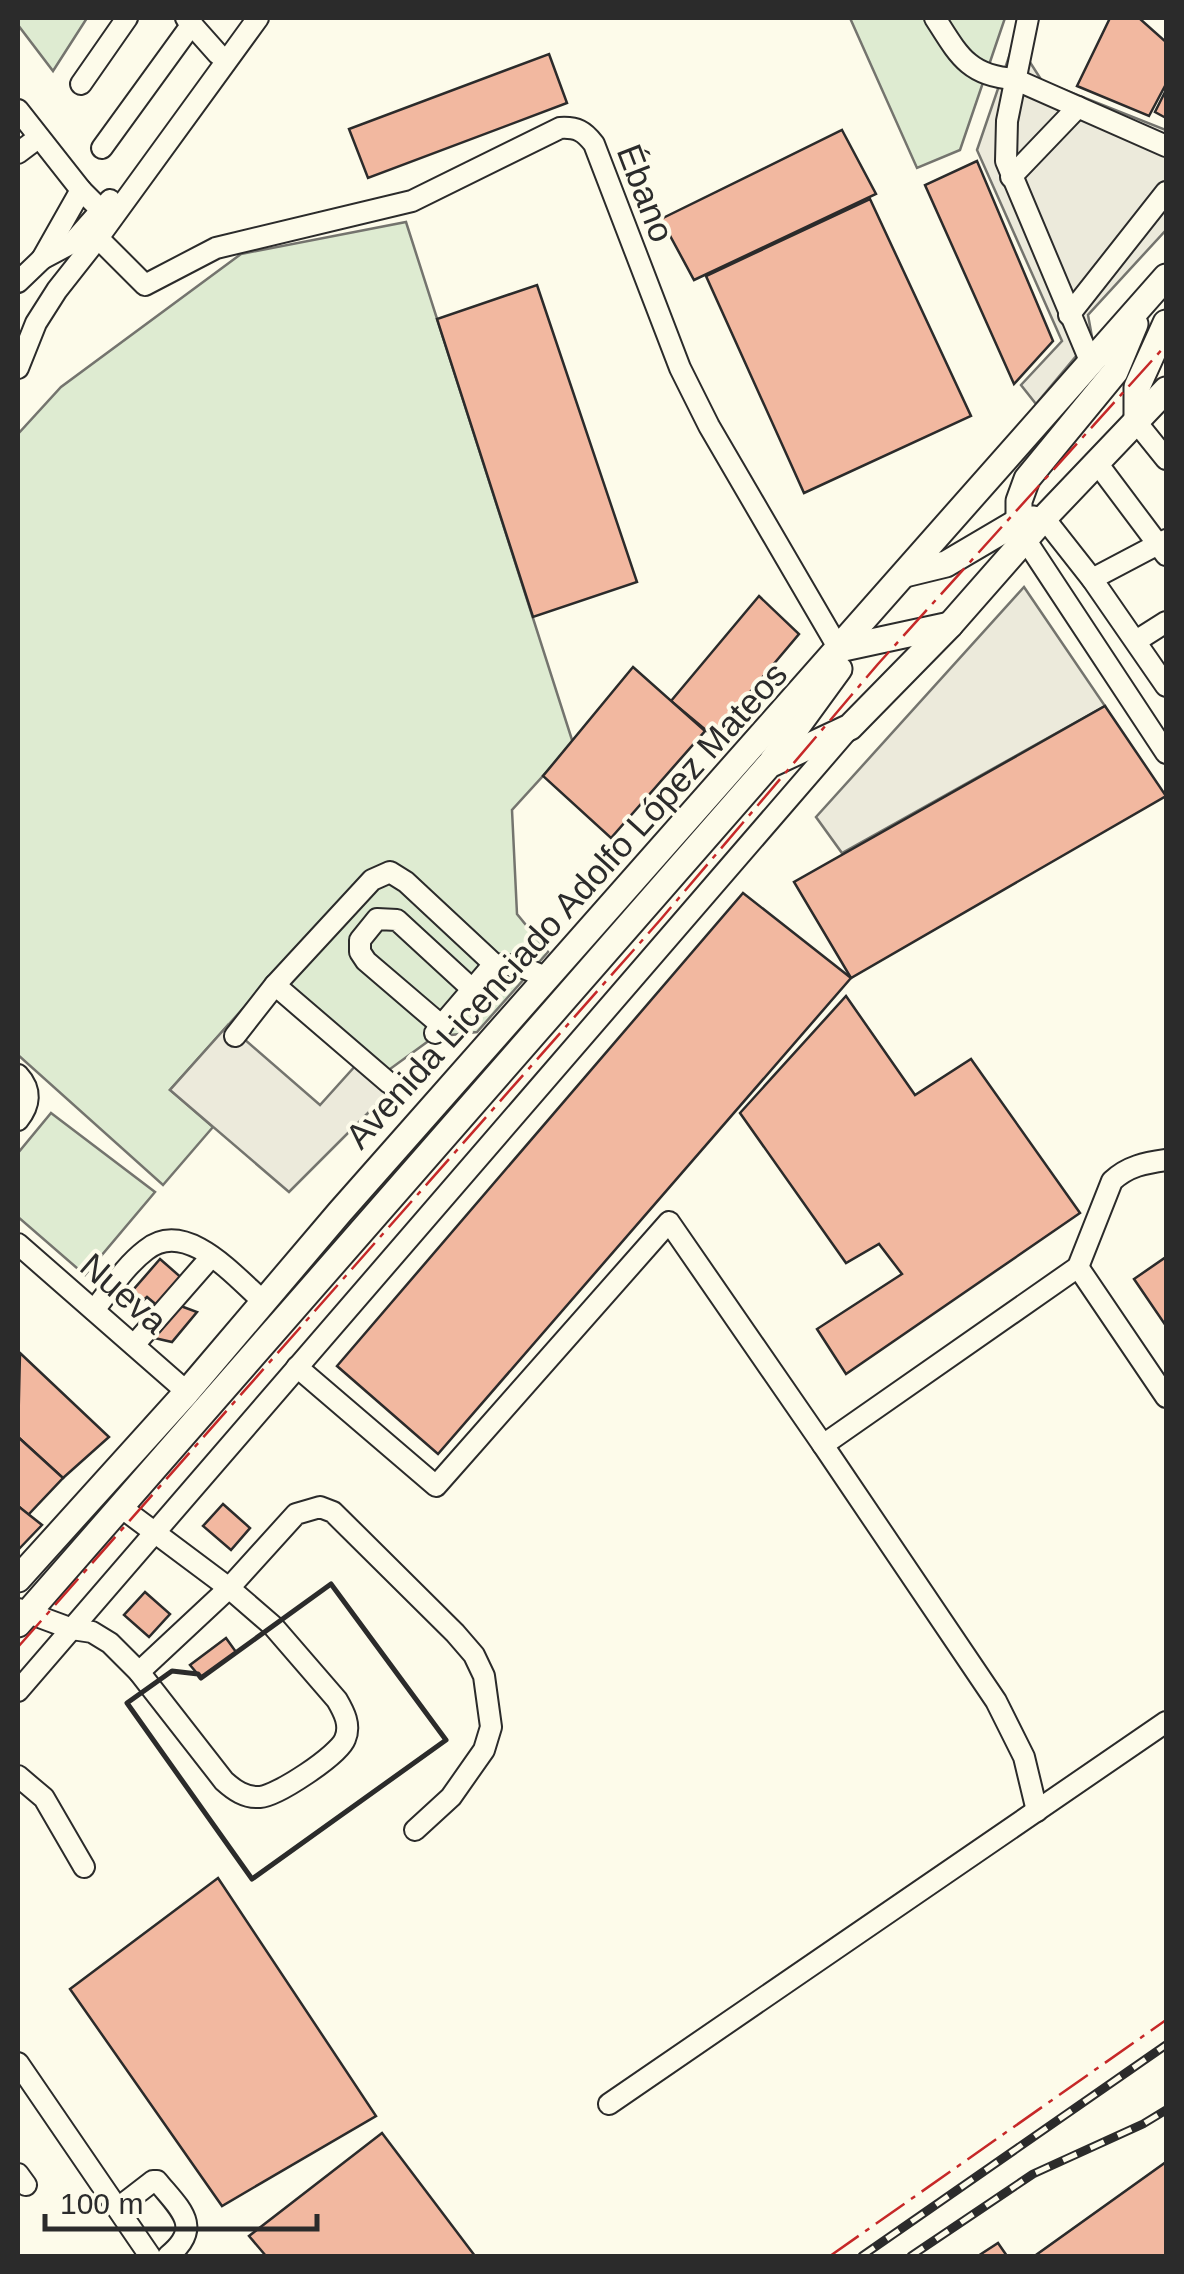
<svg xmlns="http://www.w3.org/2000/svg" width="1184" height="2274" viewBox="0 0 1184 2274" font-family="Helvetica,sans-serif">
<rect width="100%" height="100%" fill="#fdfbea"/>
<!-- green -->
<g fill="#deebd1" stroke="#74746e" stroke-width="2.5">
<path d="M18 18H87L53 71 18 25Z"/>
<path d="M850 18H1005L960 150 917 168Z"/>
<path d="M406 222 573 743 512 810 517 914 548 952 477 1032 434 1037 386 1072 273 975 170 1090 213 1127 163 1185 18 1055V434L61 387 241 254Z"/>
<path d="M51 1113 155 1192 85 1275 18 1217V1153Z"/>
</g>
<!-- parking -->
<g fill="#eceadb" stroke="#74746e" stroke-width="2.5">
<path d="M1015 39 1042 81 1166 130V230L1088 315 1092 337 1036 404 1021 385 1062 341 977 150Z"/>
<path d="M1024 587 1105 706 842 853 816 817Z"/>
<path d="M228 1025 320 1105 366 1054 398 1083 289 1192 170 1090Z"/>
</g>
<!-- building -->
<g fill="#f2b8a0" stroke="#2b2b2b" stroke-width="2.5">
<path d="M1110 18H1139L1166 42V84L1149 116 1077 86Z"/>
<path d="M549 54 567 103 368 178 349 129Z"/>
<path d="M1166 90V118L1155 112Z"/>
<path d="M842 130 876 194 694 280 661 219Z"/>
<path d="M977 161 1053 341 1014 384 925 185Z"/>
<path d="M870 199 971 416 804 493 706 276Z"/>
<path d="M537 285 637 582 533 617 437 319Z"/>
<path d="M759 596 799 634 713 736 671 701Z"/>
<path d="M633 667 705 731 611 838 543 776Z"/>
<path d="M1105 706 1166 796 851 978 794 882Z"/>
<path d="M743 893 851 978 438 1454 337 1366Z"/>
<path d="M846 996 915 1095 971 1059 1080 1213 846 1374 817 1329 902 1274 879 1244 846 1263 740 1113Z"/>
<path d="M1166 1257V1326L1134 1279Z"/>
<path d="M160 1259 184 1280 159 1307 147 1297 137 1306 127 1297Z"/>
<path d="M178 1305 197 1312 172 1342 150 1337Z"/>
<path d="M20 1353 109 1437 63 1478 18 1437Z"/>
<path d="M18 1437 63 1478 28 1515 18 1506Z"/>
<path d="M223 1504 250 1528 231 1550 203 1526Z"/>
<path d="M18 1506 42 1525 18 1550Z"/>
<path d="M145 1592 170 1614 149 1637 124 1615Z"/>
<path d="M226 1638 236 1652 201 1678 190 1665Z"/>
<path d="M218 1878 376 2116 222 2206 70 1989Z"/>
<path d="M382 2133 475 2256H266L249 2236Z"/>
<path d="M1166 2162V2256H1037L1036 2255Z"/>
<path d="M998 2243 1007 2256H978Z"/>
</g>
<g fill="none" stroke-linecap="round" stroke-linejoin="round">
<defs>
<g id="minor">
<path d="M186 18 218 54"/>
<path d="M935 18C958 54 968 76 1014 79L1166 146"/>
<path d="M1028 18 1007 121 1006 161 1091 363"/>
<path d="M81 84 127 18"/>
<path d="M18 110 81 190 110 219"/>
<path d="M102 148 192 24"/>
<path d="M18 153 38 138"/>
<path d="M1011 177 1078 107"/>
<path d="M98 238 145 285 216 248 412 201 560 128C577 127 584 131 594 144L680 368 709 426 839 649"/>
<path d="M42 259 81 190"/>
<path d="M18 282 42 259 72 243 110 200"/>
<path d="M1069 315 1166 192"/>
<path d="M18 368 36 323 57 290 98 238 258 18"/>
<path d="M1137 423 1166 459"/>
<path d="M1097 463 1166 555"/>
<path d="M1044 518 1092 579 1166 686"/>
<path d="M1025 539 1166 753"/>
<path d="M1092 579 1166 540"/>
<path d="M1136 641 1166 622"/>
<path d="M275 985 372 880 390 872 406 882 494 964 519 966 548 978"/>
<path d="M442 1026 366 961 360 952V940L377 919 397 920 472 989"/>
<path d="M435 1033 494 964"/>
<path d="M235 1036 275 985 389 1083"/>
<path d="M18 1075C32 1090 30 1105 18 1120"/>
<path d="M18 1244 187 1392"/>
<path d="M1078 1267 1166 1397"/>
<path d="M94 1310C110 1290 125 1266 146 1250 186 1217 236 1278 265 1303"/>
<path d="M134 1345 211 1257"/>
<path d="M297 1367 436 1486 669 1222 823 1445 1078 1267 1112 1181C1128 1166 1145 1163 1166 1160"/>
<path d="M823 1445 996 1701 1024 1757 1037 1811"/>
<path d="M18 1609 72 1629 92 1632 110 1643 139 1672 224 1781C234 1790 245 1798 260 1797 277 1796 339 1755 345 1739 351 1725 344 1712 337 1700L273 1626 229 1588 122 1508"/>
<path d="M139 1672 229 1588 296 1514 320 1507 333 1512 455 1633 474 1655 484 1676 491 1727 484 1750 451 1797 415 1830"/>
<path d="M18 1691 846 732"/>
<path d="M18 1776 44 1798 84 1867"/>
<path d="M18 2063 150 2256"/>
<path d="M609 2104 1166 1722"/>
<path d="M18 2174 26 2185"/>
<path d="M118 2208 153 2181H157C180 2209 204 2227 168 2256"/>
</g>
<g id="major">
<path d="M1137 423V387L1166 323"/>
<path d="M1025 539 1019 521V501L1027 479 1115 372 1135 324"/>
<path d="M905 574 946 564 1019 521 1034 519"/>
<path d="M839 649 950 625"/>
<path d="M772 761 839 669"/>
<path d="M18 1579 187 1392 340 1212 1166 277"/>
<path d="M18 1624 769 765 850 727 950 625 1044 518 1166 390"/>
</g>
</defs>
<!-- minor casing -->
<use href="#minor" stroke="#2b2b2b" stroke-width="24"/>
<!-- major casing -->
<use href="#major" stroke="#2b2b2b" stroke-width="29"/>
<!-- minor -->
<use href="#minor" stroke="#fdfbea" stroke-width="20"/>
<!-- major -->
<use href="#major" stroke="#fdfbea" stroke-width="25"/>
<defs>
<g id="rail">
<path d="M862 2256 1166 2045"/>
<path d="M911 2256 1033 2174 1143 2124 1166 2110"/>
</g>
</defs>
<!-- rail casing -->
<use href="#rail" stroke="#2b2b2b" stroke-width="9"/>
<!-- rail -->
<use href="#rail" stroke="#fdfbea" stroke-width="5" stroke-dasharray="15" stroke-linecap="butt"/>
<!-- wall -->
<path stroke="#2b2b2b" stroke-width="5" d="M331 1584 446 1740 252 1879 127 1703 172 1671 198 1674 201 1678Z"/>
<!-- power -->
<g stroke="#c62828" stroke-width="2.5" stroke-dasharray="35 8 5 8" stroke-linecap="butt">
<path d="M18 1647 661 919 878 664 1166 345"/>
<path d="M830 2256 1166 2020"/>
</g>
</g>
<g text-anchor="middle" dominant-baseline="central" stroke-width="8" stroke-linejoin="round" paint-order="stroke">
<!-- street labels -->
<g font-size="35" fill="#2b2b2b" stroke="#fdfbea">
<text transform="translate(646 193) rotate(69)">Ébano</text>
<text transform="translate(566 905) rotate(-48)">Avenida Licenciado Adolfo López Mateos</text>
<text transform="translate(124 1293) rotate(41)">Nueva</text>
</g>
</g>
<!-- border -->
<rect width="1184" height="2274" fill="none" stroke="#2b2b2b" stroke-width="40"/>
<!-- scale -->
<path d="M45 2214v15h272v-15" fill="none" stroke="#2b2b2b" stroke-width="5"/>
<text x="60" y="2214" font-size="30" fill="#2b2b2b" stroke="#fdfbea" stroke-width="8" paint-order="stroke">100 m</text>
</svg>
